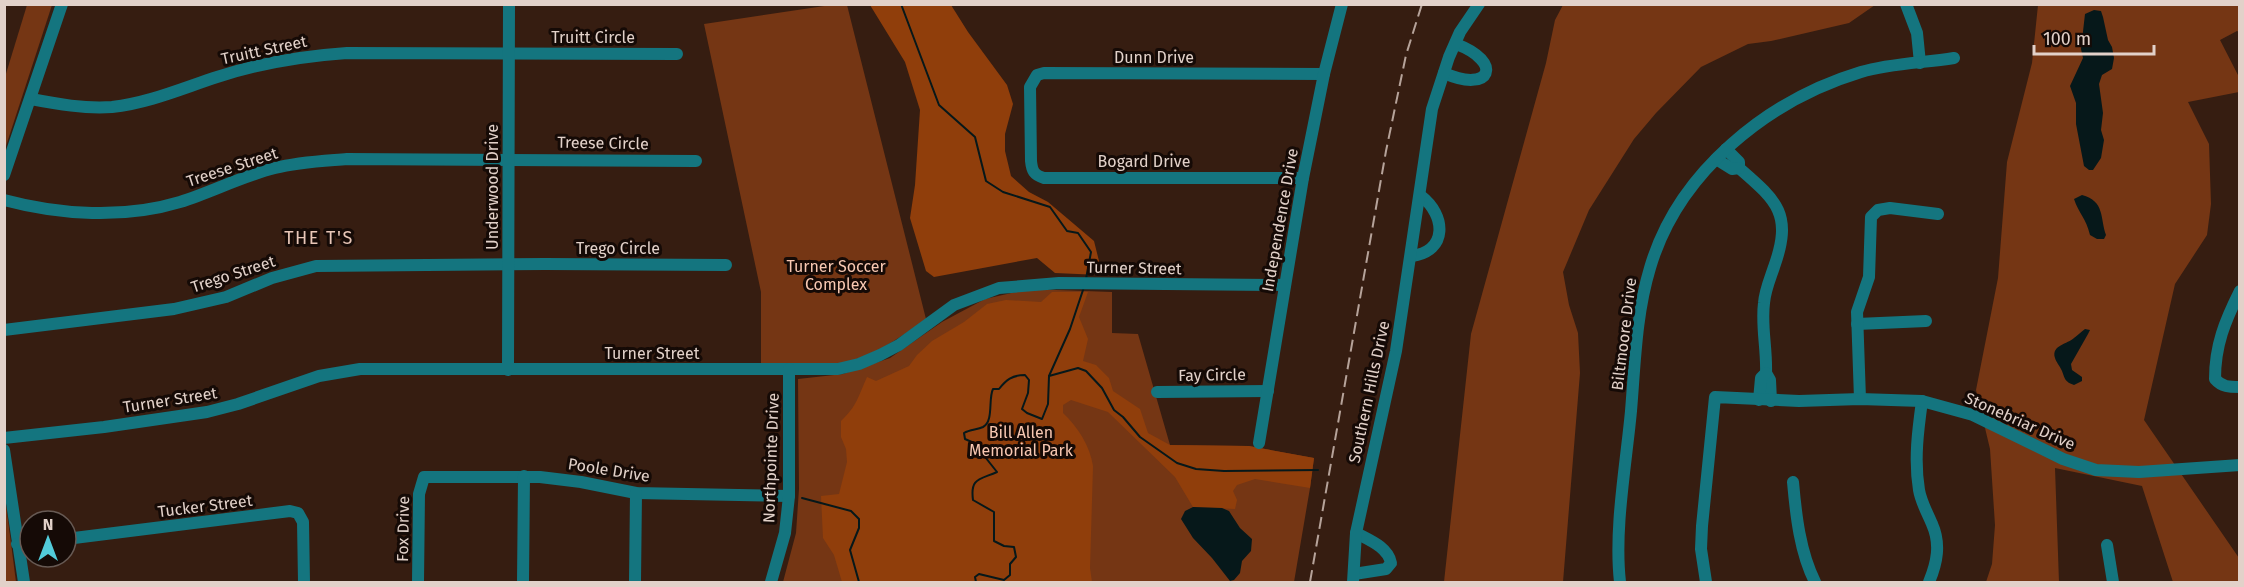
<svg xmlns="http://www.w3.org/2000/svg" width="2244" height="587" viewBox="0 0 2244 587" font-family="'Fira Sans',sans-serif">
<rect width="100%" height="100%" fill="#361d11"/>
<!-- green -->
<g fill="#753614">
<path d="M27 5H52L5 149V77Z"/>
<path d="M831 5H847L926 319C900 338 868 360 835 364 811 366 785 364 761 364V292L704 24Z"/>
<path d="M1563 5H1875L1849 23 1771 41 1748 44 1701 67 1656 113 1634 139 1589 210 1563 272 1569 305 1578 333 1580 373 1563 582H1444L1471 334 1546 63 1555 20Z"/>
<path d="M2038 5H2239V32L2237 31 2220 40 2239 77V92L2188 102 2209 144 2211 204 2207 235 2175 284 2144 420 2239 558V582H2173L2142 486 2055 468 2059 582H1986L1992 564 1995 525 1990 449 1976 390 1998 278 2007 162 2032 63Z"/>
<path d="M1029 289 1112 292V333L1138 334 1170 445 1249 446 1314 458 1310 488 1294 582H783L796 533 799 489 798 379 843 374 890 358 942 322 985 299Z"/>
<path d="M5 497 16 582H5Z"/>
</g>
<!-- forest -->
<g fill="#903e0b">
<path d="M870 5H951L968 32 1007 85 1013 104 1005 134V151L1011 176 1029 192 1048 202 1094 241 1099 261 1100 275 1055 273 1037 258 934 277 926 271 910 218 915 185 920 110 905 62Z"/>
<path d="M1052 292H1088L1079 317 1088 339 1083 361 1096 365 1109 378 1113 391 1140 409 1148 433 1170 445 1249 446 1314 458 1310 488 1255 479 1237 485 1233 491 1237 500 1235 509 1193 507 1175 477 1108 412 1071 400 1063 405V413C1078 427 1090 446 1093 466L1090 568 1092 582H842L834 555 823 538 821 496 839 494 847 462 846 449 841 437V421C857 406 858 397 867 377L876 381 909 366 917 355 932 341 964 322 987 304 1006 300 1041 302Z"/>
</g>
<!-- water -->
<g fill="#06181a">
<path d="M2094 10 2101 11 2103 17 2108 40 2112 47 2114 58 2112 69 2102 75 2099 84 2103 113 2101 130 2104 140 2101 158 2093 170H2089L2084 166 2076 124V103L2070 86 2083 58 2081 49 2085 14Z"/>
<path d="M2082 195C2105 201 2100 218 2106 235L2104 239H2097L2090 235C2086 218 2079 214 2074 199Z"/>
<path d="M2085 329 2090 330 2088 334 2071 364 2072 370 2082 377V381L2074 385C2065 382 2065 379 2062 371 2060 366 2056 362 2055 358 2051 345 2068 344 2074 338 2078 335 2081 332 2085 329Z"/>
<path d="M1193 507 1222 508 1229 511 1240 528 1252 539 1251 551 1242 561 1240 573 1234 580 1230 581 1212 558 1193 538 1181 519 1185 511Z"/>
</g>
<g fill="none" stroke-linecap="round" stroke-linejoin="round">
<!-- stream -->
<g stroke="#06181a" stroke-width="2">
<path d="M901 4 939 105 975 137 986 181 1003 192 1050 207 1067 231 1078 233 1091 252 1086 279"/>
<path d="M1049 376 1078 368 1086 371 1102 388 1114 410 1123 417 1140 437 1177 463 1196 469 1224 471 1318 470"/>
<path d="M802 498 851 511 859 519V528L850 550 859 582"/>
<path d="M976 582 975 577 979 574 1004 580 1010 575V564L1016 557 1014 547 1004 546 994 541V512L973 500C970 478 979 480 997 472L974 443 965 439 964 433C970 429 977 430 983 427 994 421 988 399 993 389H999C1006 380 1012 375 1025 375L1029 380 1028 393 1022 409 1027 413 1042 419 1048 404 1049 376 1070 329 1084 287"/>
</g>
<!-- minor -->
<g stroke="#14757f" stroke-width="12">
<path d="M1906 4 1917 33 1920 63"/>
<path d="M1444 73C1491 94 1504 62 1456 44"/>
<path d="M31 99C57 104 85 109 112 107 149 103 183 88 217 77 260 63 303 56 347 53L677 54"/>
<path d="M1726 149 1739 162V168C1777 201 1793 214 1774 267 1770 279 1765 290 1764 303 1761 326 1767 349 1766 373L1770 380 1771 401"/>
<path d="M1716 159 1732 169 1739 168"/>
<path d="M4 175 62 4"/>
<path d="M1303 178H1044C1034 175 1032 171 1031 161L1030 87 1037 75 1044 73 1324 74"/>
<path d="M4 200C60 215 124 219 180 202 212 192 242 176 275 168 298 162 323 161 347 159L696 161"/>
<path d="M1412 256C1448 251 1446 215 1421 196"/>
<path d="M2240 291C2225 321 2215 345 2215 379 2222 387 2229 387 2240 387"/>
<path d="M1857 324 1926 321"/>
<path d="M4 330 174 309 226 297 272 278 316 266 545 264 726 265"/>
<path d="M508 370 509 4"/>
<path d="M1157 392 1268 391"/>
<path d="M1860 399 1857 312 1869 277 1871 217 1878 210 1890 208 1938 214"/>
<path d="M1759 400 1761 378 1766 373"/>
<path d="M1922 401C1918 430 1914 460 1919 490 1921 502 1927 512 1932 524 1941 544 1937 563 1929 582"/>
<path d="M4 438 104 427 207 412 238 404 319 376 360 369H838L859 364 880 355 899 345 954 305 999 288 1059 283 1285 285"/>
<path d="M1259 443 1303 178 1324 74 1342 4"/>
<path d="M4 450 24 582"/>
<path d="M1793 482C1796 516 1800 552 1815 582"/>
<path d="M66 539 290 511 298 513 303 522 304 582"/>
<path d="M17 544 30 542"/>
<path d="M2107 545 2113 582"/>
<path d="M1354 574 1386 569 1391 563C1388 547 1369 540 1356 533"/>
<path d="M418 582 419 494 424 477H540L581 482 636 493 789 496"/>
<path d="M523 582 524 476"/>
<path d="M635 582 636 493"/>
<path d="M771 582 785 533 789 496V369"/>
<path d="M1353 582 1356 533 1396 351 1432 109 1449 57 1460 32 1479 4"/>
<path d="M1620 582C1614 529 1626 465 1631 411 1635 363 1636 314 1650 268 1678 172 1768 100 1861 72 1891 63 1924 63 1954 58"/>
<path d="M1706 582 1701 549 1702 526 1715 397 1799 401 1860 399 1922 401 1973 415 2063 459 2096 470 2139 472 2240 465"/>
</g>
<!-- rail -->
<path stroke="#b6a39a" stroke-width="2" stroke-dasharray="12 6" stroke-linecap="butt" d="M1310 582 1386 151 1406 55 1422 4"/>
</g>
<g text-anchor="middle" dominant-baseline="central" stroke-width="6" stroke-linejoin="round" paint-order="stroke">
<!-- street labels -->
<g font-size="16" fill="#e2d1c9" stroke="#150a06">
<text x="593" y="37">Truitt Circle</text>
<text transform="translate(264 50) rotate(-12)">Truitt Street</text>
<text x="1154" y="57">Dunn Drive</text>
<text transform="translate(603 143) rotate(1)">Treese Circle</text>
<text x="1144" y="161">Bogard Drive</text>
<text transform="translate(232 167) rotate(-18)">Treese Street</text>
<text transform="translate(492 187) rotate(-90)">Underwood Drive</text>
<text transform="translate(1280 220) rotate(-80)">Independence Drive</text>
<text x="618" y="248">Trego Circle</text>
<text transform="translate(1134 268) rotate(1)">Turner Street</text>
<text transform="translate(233 274) rotate(-18)">Trego Street</text>
<text transform="translate(1624 334) rotate(-83)">Biltmoore Drive</text>
<text x="652" y="353">Turner Street</text>
<text transform="translate(1212 375) rotate(-1)">Fay Circle</text>
<text transform="translate(1369 392) rotate(-78)">Southern Hills Drive</text>
<text transform="translate(170 400) rotate(-9)">Turner Street</text>
<text transform="translate(2020 421) rotate(24)">Stonebriar Drive</text>
<text transform="translate(771 458) rotate(-88)">Northpointe Drive</text>
<text transform="translate(609 470) rotate(9)">Poole Drive</text>
<text transform="translate(205 506) rotate(-7)">Tucker Street</text>
<text transform="translate(403 529) rotate(-89)">Fox Drive</text>
</g>
<!-- park labels -->
<g font-size="16" fill="#f8c8b2" stroke="#150a06">
<text x="836" y="266">Turner Soccer<tspan x="836" dy="18">Complex</tspan></text>
<text x="1021" y="432">Bill Allen<tspan x="1021" dy="18">Memorial Park</tspan></text>
</g>
<!-- neighbourhood labels -->
<g font-size="18" letter-spacing="1.5" fill="#e8c6b7" stroke="#150a06">
<text x="319" y="238">THE T'S</text>
</g>
</g>
<!-- border -->
<rect width="2244" height="587" fill="none" stroke="#e2d1c9" stroke-width="12"/>
<!-- north arrow -->
<g transform="translate(48 539)"><circle r="28" fill="#150a06" stroke="#675a54" stroke-width="1.5"/>
<path d="M0-4.5L10 22L0 15L-10 22Z" fill="#52cbd9"/>
<text y="-9" font-size="16" font-weight="bold" text-anchor="middle" fill="#e2d1c9">N</text>
</g>
<!-- scale -->
<path d="M2034 45v9h120v-9" fill="none" stroke="#e2d1c9" stroke-width="3"/>
<text x="2043" y="45" font-size="18" fill="#e2d1c9" stroke="#150a06" stroke-width="4.5" paint-order="stroke">100 m</text>
</svg>
